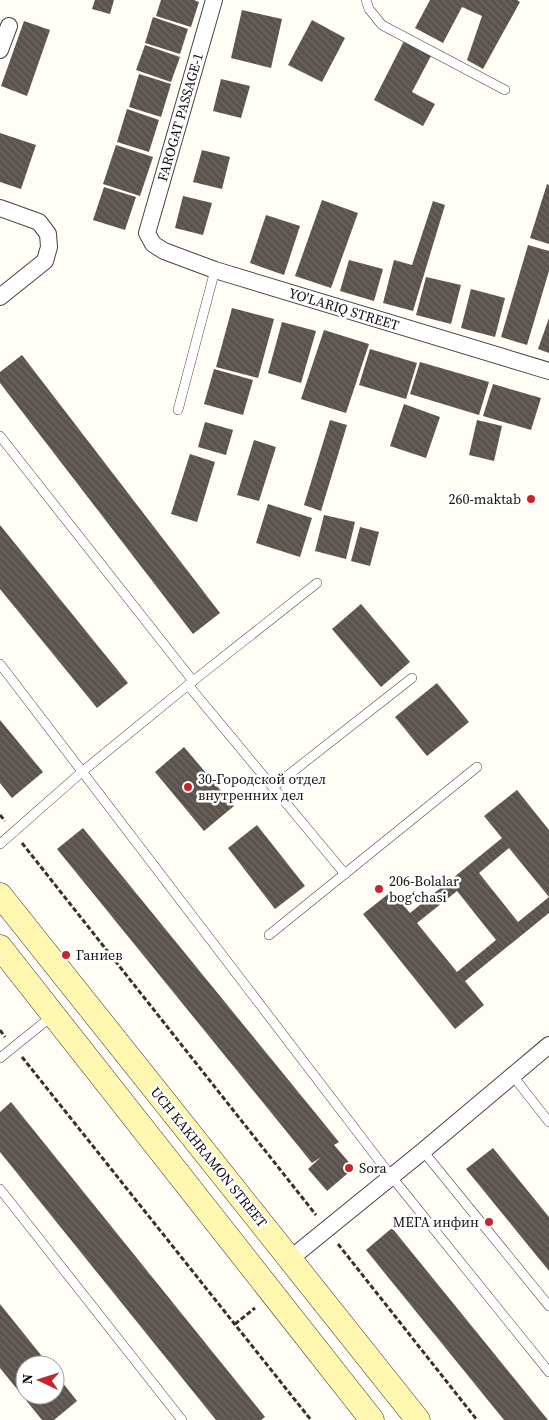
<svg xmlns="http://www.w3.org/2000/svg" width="549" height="1420" viewBox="0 0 549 1420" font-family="'Source Serif 4',serif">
<defs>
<pattern id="building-back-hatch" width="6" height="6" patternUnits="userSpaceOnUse" patternTransform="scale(1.25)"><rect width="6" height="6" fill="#5a524d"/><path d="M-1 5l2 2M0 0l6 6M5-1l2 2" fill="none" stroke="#6d6662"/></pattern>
</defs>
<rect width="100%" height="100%" fill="#fffdf5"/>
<!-- building -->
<g fill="url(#building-back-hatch)" fill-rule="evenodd">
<path d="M95 0H114L110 14 92 9Z"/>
<path d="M161 0H194L199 2 191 27 156 16Z"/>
<path d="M430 0H517L520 2 483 69 467 60 482 16 462 7 443 43 415 28Z"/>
<path d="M242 10 282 19 271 68 231 58Z"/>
<path d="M153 17 188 29 180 54 145 43Z"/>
<path d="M312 20 345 38 322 82 288 65Z"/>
<path d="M24 21 50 30 27 96 1 86Z"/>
<path d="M406 37 433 52 412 92 435 104 423 126 374 100Z"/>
<path d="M145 45 180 57 171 82 136 70Z"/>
<path d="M139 74 171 84 161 117 129 107Z"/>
<path d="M221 79 250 86 241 118 213 111Z"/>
<path d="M127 109 159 120 149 152 117 142Z"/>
<path d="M0 133 36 145 21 189 0 182Z"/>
<path d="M116 145 153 157 140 196 103 184Z"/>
<path d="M202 150 230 157 222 189 193 182Z"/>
<path d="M547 184 549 185V244L530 238Z"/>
<path d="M104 187 136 197 125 230 93 220Z"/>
<path d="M183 196 212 203 203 235 175 228Z"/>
<path d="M322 200 358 213 331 288 295 276Z"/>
<path d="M433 201 445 205 413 311 383 303 394 260 412 265Z"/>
<path d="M266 215 300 226 284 275 250 263Z"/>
<path d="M528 245 549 251V271L527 345 501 337Z"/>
<path d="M349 260 383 269 374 301 340 291Z"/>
<path d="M426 277 461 285 451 324 416 315Z"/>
<path d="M471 289 505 298 495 337 461 328Z"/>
<path d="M232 308 274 319 258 378 216 367Z"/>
<path d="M549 318V353L538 349Z"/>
<path d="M282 322 316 331 301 383 268 373Z"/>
<path d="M324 330 369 344 346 413 301 399Z"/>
<path d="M370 349 417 363 406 399 359 385Z"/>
<path d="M22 355 220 613 193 634 0 383V372Z"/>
<path d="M420 362 489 382 479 415 410 394Z"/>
<path d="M214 369 253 380 243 415 204 404Z"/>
<path d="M493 384 541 398 531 430 483 416Z"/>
<path d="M404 404 440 417 426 458 390 446Z"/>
<path d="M330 420 347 425 321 511 304 505Z"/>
<path d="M477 420 502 426 494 461 469 455Z"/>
<path d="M205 422 233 430 226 455 198 447Z"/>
<path d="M254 440 276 447 259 501 237 495Z"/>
<path d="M190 454 215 462 197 522 171 514Z"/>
<path d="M268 504 312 518 300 557 256 543Z"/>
<path d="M324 515 355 522 346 559 315 551Z"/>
<path d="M0 525 128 683 97 708 0 589Z"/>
<path d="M360 527 379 532 370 566 351 561Z"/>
<path d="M361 604 410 662 381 687 332 629Z"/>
<path d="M437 683 469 722 427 756 395 717Z"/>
<path d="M0 720 43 772 12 798 0 783Z"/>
<path d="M184 747 234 806 204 831 155 772Z"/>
<path d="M517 790 549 830V897L509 848 479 873 518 922 549 897V913L465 981 484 1005 455 1029 363 914 392 891 410 913 502 838 484 816ZM457 891 496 940 457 972 417 923Z"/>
<path d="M257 825 305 886 275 909 228 848Z"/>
<path d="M83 828 339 1142 334 1145 354 1168 327 1191 308 1169 321 1157 312 1163 57 849Z"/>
<path d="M11 1102 265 1417 261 1420H216L0 1152V1112Z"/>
<path d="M493 1148 549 1217V1271L466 1169Z"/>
<path d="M392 1228 548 1420H504L366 1250Z"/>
<path d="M0 1304 49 1365H25V1395H55V1373L77 1401 54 1420H42L0 1368Z"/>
</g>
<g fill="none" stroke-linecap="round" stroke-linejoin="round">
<defs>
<g id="service">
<path d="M366 0 369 9 382 25 505 90"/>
<path d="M178 410 215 270"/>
<path d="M0 436 193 681"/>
<path d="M0 664 391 1176 549 1372"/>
<path d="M188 685 345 874"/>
<path d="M273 787 412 678"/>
<path d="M0 844 83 771 193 681 317 583"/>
<path d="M269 935 477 767"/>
<path d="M0 1058 52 1016"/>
<path d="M513 1076 549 1122"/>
<path d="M423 1151 549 1306"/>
<path d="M0 1189 182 1420"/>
</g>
<g id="minor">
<path d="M214 0 147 233 153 244 164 251 215 270 549 371"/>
<path d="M0 50 9 26"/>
<path d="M0 208 39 222 48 234 49 247 45 261 0 297"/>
<path d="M290 1259 423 1151 549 1045"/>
</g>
<g id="secondary">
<path d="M0 895 418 1420"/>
<path d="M0 947 372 1420"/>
</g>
</defs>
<!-- service casing -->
<use href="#service" stroke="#444" stroke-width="10"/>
<!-- minor casing -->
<use href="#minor" stroke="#444" stroke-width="18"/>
<!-- secondary casing -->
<use href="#secondary" stroke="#333" stroke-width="25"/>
<!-- path -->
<g stroke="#333" stroke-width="3" stroke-dasharray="5 2.5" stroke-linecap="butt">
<path d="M0 815 5 821"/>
<path d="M22 843 316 1215"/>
<path d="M0 1030 5 1037"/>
<path d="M22 1057 311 1420"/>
<path d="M338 1244 477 1420"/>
<path d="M235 1324 255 1308"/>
</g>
<!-- service -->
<use href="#service" stroke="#fff" stroke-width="9"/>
<!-- minor -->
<use href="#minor" stroke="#fff" stroke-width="16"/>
<!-- secondary -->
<use href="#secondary" stroke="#fff6b0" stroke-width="24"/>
</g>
<!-- markers -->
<g fill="#c4262e" stroke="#fff" stroke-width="2">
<circle cx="531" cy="499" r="5"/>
<circle cx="188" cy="787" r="5"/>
<circle cx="379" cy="889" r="5"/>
<circle cx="66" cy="955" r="5"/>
<circle cx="349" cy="1168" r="5"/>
<circle cx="489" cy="1222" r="5"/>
</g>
<g text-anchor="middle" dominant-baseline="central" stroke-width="5" stroke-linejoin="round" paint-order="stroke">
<!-- street labels -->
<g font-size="14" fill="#111" stroke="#fff">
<text transform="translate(180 117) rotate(-74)">FAROGAT PASSAGE-1</text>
<text transform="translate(344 309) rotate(17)">YO'LARIQ STREET</text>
<text transform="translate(209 1157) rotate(51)">UCH KAKHRAMON STREET</text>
</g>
<!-- poi labels -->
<g font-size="14" fill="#111" stroke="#fff" text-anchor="start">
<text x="521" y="499" text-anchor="end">260-maktab</text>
<text x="198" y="779">30-Городской отдел<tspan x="198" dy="16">внутренних дел</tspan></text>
<text x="389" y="881">206-Bolalar<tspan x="389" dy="16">bogʻchasi</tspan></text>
<text x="76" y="955">Ганиев</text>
<text x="359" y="1168">Sora</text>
<text x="479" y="1222" text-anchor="end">МЕГА инфин</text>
</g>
</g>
<!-- north arrow -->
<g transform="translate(40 1380) rotate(274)"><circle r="24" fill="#ffffff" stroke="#a0a0a0"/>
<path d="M0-4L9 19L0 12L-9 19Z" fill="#c4262e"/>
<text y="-8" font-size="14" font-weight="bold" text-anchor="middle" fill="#111111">N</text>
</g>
</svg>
